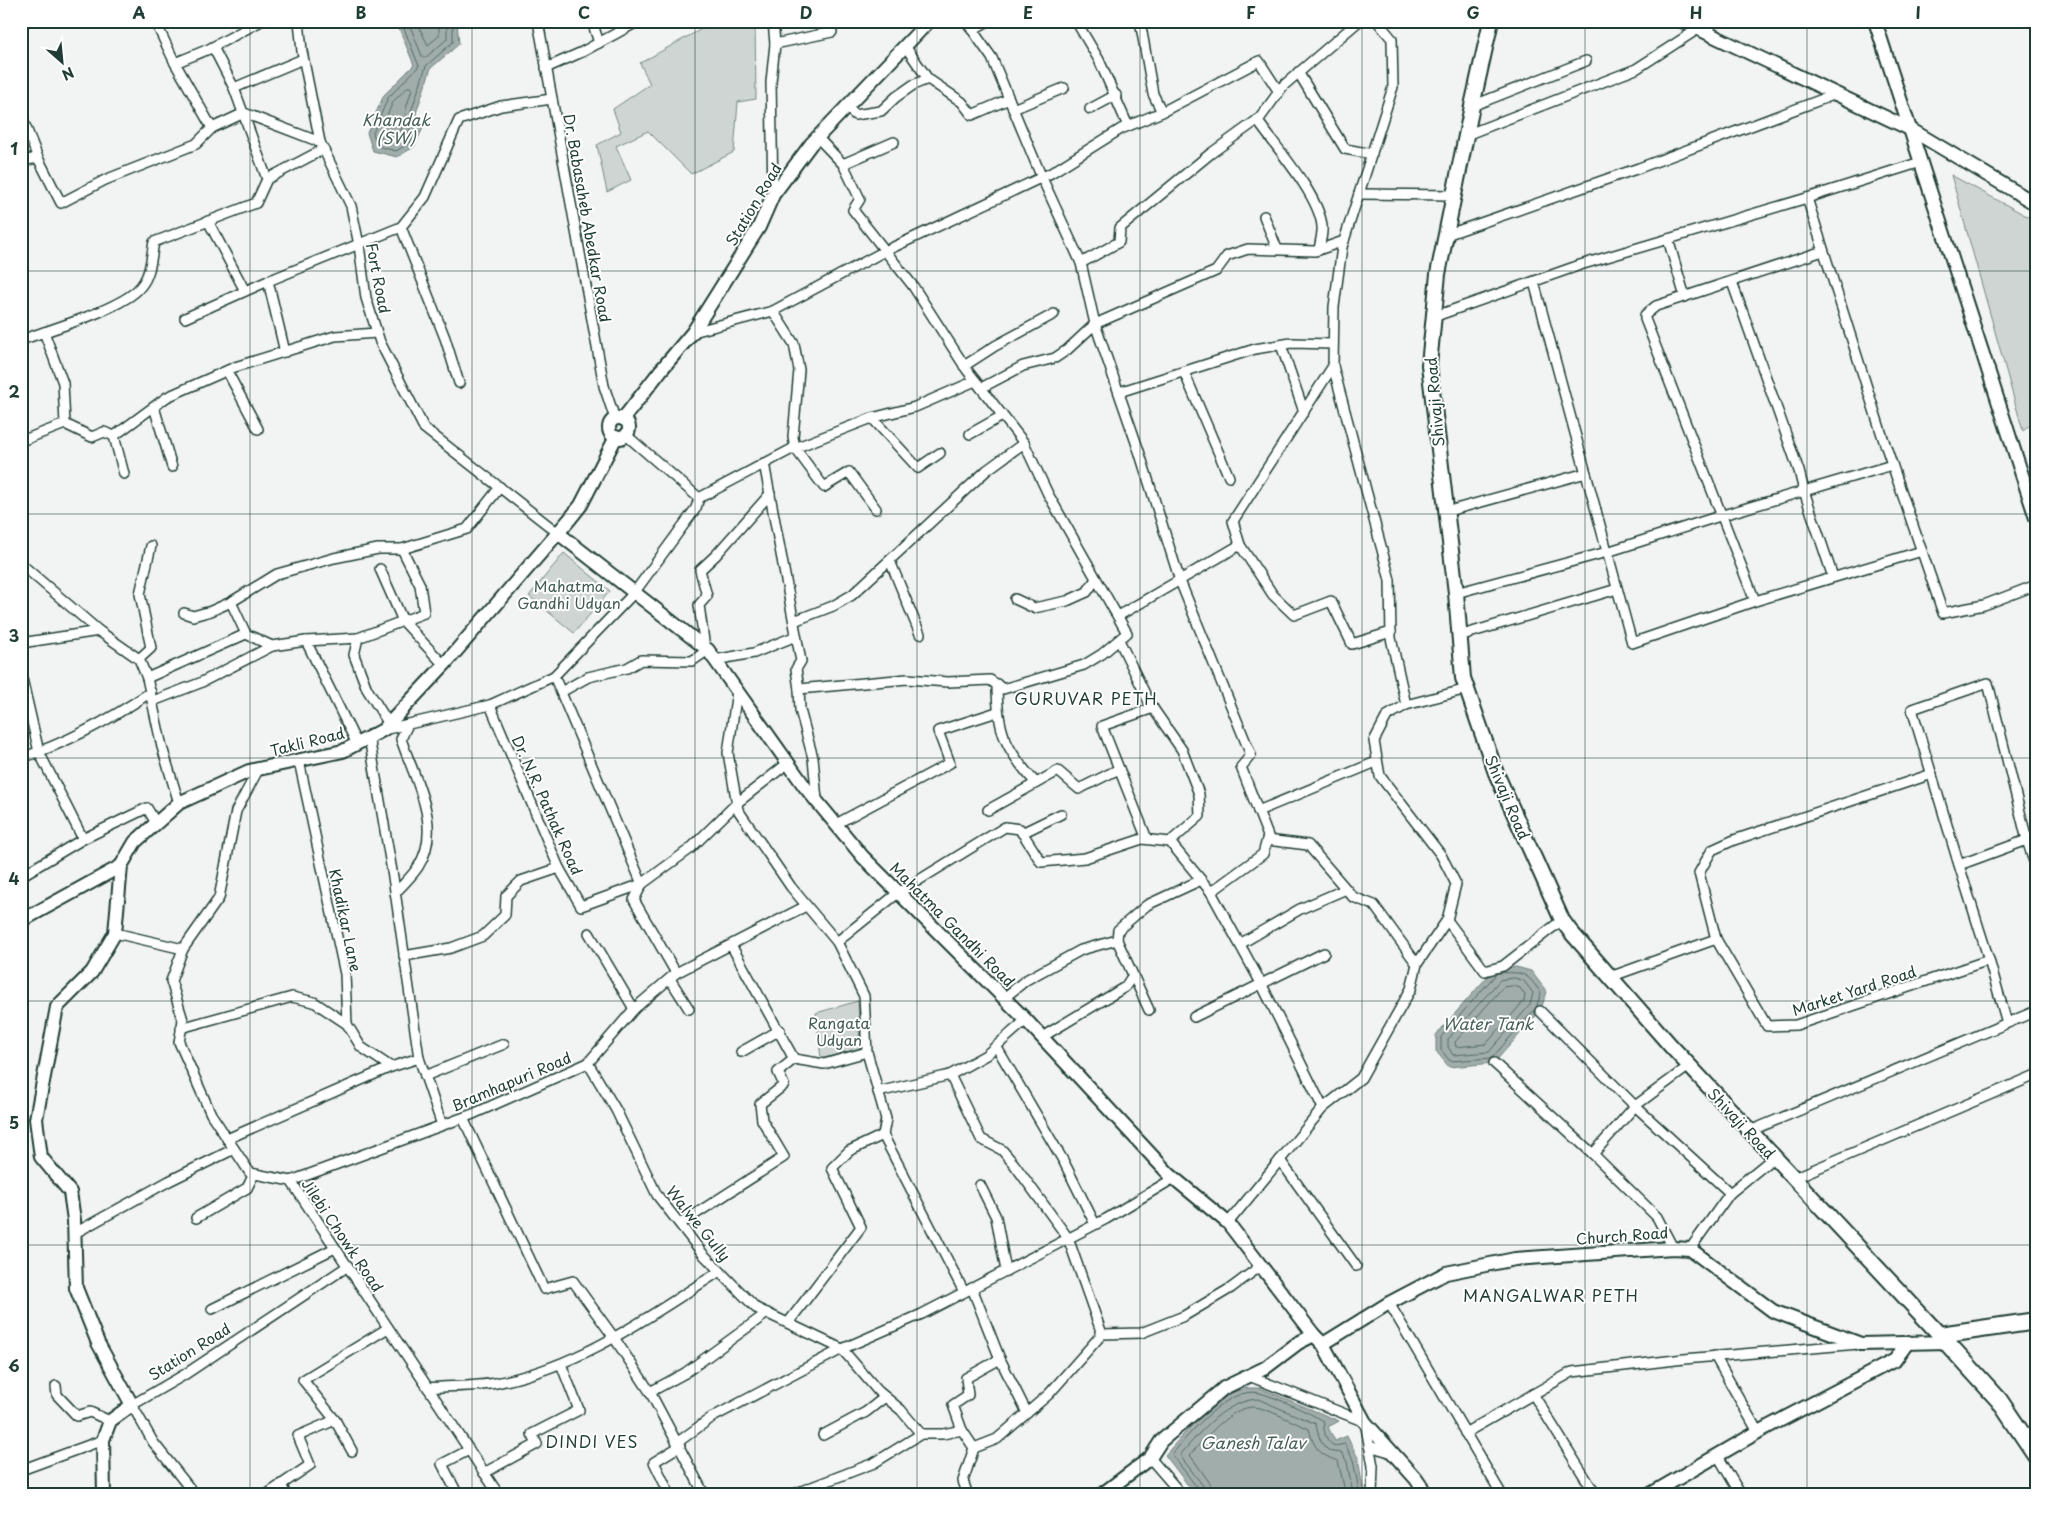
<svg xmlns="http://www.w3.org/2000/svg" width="2057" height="1516" viewBox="0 0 2057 1516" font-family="'Playpen Sans',sans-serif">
<rect width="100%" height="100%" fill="#f2f3f3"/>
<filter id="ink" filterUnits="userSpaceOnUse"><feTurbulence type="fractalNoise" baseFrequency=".02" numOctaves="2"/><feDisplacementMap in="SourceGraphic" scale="10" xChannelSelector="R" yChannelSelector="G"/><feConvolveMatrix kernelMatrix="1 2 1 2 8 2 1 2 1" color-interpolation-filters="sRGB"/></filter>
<g filter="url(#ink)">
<!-- green -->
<g fill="#ced5d3" stroke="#768984">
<path d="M716 21H755L756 99 738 102 734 152 691 174 648 131 616 146 631 180 607 192 597 145 621 132 613 109 650 84 640 63Z"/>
<path d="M1951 175 2036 221V420L2023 431Z"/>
<path d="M564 553 610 591 574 633 529 596Z"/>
<path d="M858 1001 860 1048 821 1059 816 1013Z"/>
</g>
<!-- water -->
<g fill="#a1adaa" stroke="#6d807b">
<path d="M396 21H457L459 44 431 68 416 113 423 128 414 147 397 157 373 151 367 133 384 95 414 65Z"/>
<path d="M1516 967 1531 971 1547 992 1540 1011 1494 1063 1449 1067 1436 1051V1035L1495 968Z"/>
<path d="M1246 1388H1260L1339 1421 1328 1427 1335 1441 1347 1436 1358 1458 1364 1495H1199L1194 1493 1165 1455 1197 1419 1228 1394Z"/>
</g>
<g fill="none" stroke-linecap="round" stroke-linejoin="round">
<!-- shore -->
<g stroke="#536a63" stroke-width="1">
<path d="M401 21 419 66 388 98 373 133 377 146 396 151 410 143 417 129 411 112 426 66 453 42V21"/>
<path d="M408 21 422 56 425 58 447 39V21"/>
<path d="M416 21 428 45 439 36V21"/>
<path d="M408 87H411L412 89 405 112 410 129 406 139 396 144 383 141 379 133 393 102Z"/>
<path d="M397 118 402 129 395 136 389 135 388 133 394 119Z"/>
<path d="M1497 973 1441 1037V1050L1450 1061 1492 1058 1535 1009"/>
<path d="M1499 973C1524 972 1526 972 1541 993L1536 1008"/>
<path d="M1515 978 1524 981 1533 993 1530 1005 1489 1052 1453 1055 1448 1047V1039L1500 980Z"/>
<path d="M1514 986 1520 988 1525 995 1524 1001 1486 1044 1456 1047 1455 1042 1503 987Z"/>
<path d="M1200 1495 1199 1490 1173 1456 1172 1454C1190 1433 1229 1385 1260 1393 1278 1398 1307 1412 1324 1421 1323 1429 1325 1442 1335 1446L1345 1444 1353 1460 1360 1495"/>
<path d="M1206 1495 1204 1487 1181 1457V1454C1201 1431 1225 1401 1258 1399L1316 1424C1317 1432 1321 1447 1330 1451 1334 1453 1339 1452 1342 1453L1347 1462 1353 1495"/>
<path d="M1213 1495 1210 1483 1190 1455C1204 1439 1232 1406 1254 1407 1265 1407 1297 1424 1309 1429 1314 1448 1319 1455 1338 1461L1346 1495"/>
</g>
<defs>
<g id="street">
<path d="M155 21 175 63 212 128"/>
<path d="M299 21 302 51 320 142 351 206 359 245 366 298 380 342 424 428 558 533"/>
<path d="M538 21 604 386 615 419"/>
<path d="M592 21 599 43"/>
<path d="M966 21 992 58 1042 178 1081 263 1095 324 1139 451 1180 581 1251 755 1241 767 1268 836 1263 854 1211 892 1261 983 1323 1108"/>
<path d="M1076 21 1099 60 1128 126"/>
<path d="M1140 21 1153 94 1162 112"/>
<path d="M1707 21 1712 35"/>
<path d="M21 26 27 21"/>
<path d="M972 30 988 21"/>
<path d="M775 44 832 32"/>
<path d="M905 46 928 79"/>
<path d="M213 47 234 88 267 179 324 149"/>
<path d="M175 63 209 49 261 21"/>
<path d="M546 68 582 52 639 21"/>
<path d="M1298 72 1345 149 1372 154"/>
<path d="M234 88 303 59"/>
<path d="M1472 106 1586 61"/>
<path d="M847 107 855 115 881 111 896 97 913 85 928 79 962 102 972 115 1009 99"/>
<path d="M1013 109 1064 88"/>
<path d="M1090 109 1116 95"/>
<path d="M21 115 38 158 61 203 105 180 196 144 212 128 244 113 320 142"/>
<path d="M1257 120C1275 146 1319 195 1322 226 1323 233 1320 242 1319 250"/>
<path d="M1466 135 1636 69 1698 29"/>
<path d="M21 161 38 158"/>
<path d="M843 164 894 142"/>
<path d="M1359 194 1454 195"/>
<path d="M773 195 771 82 775 44 773 21"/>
<path d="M1807 198 1882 435 1943 613 1984 605 2036 585"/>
<path d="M1264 216 1277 249"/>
<path d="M208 221 245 291"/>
<path d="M401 227 445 338 459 383"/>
<path d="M1446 235 1639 168 1836 94"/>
<path d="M1668 239 1685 297"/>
<path d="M1081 263 1119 242 1120 228 1210 154 1260 118 1283 86 1359 21"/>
<path d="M268 281 285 352"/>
<path d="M1534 282 1632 643 1755 601 1922 551"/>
<path d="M1732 282 1799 471 1804 491 1833 577"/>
<path d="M773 311 794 344 799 370 793 437 795 448 824 487 849 472 876 509"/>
<path d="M1433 317 1580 265 1807 198 1921 162"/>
<path d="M185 318 268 281 401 227 425 197 459 120 501 106 552 99"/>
<path d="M44 332 63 383 65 424"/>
<path d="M693 332 773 311 881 253 1051 173 1121 129 1162 112 1259 61 1279 92"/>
<path d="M21 340C49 330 125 308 141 286 151 274 151 257 154 242L256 203 267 179"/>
<path d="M1281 345 1304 412"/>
<path d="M964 366 995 346 1054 314"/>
<path d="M1333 366 1233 521 1240 545 1273 595 1294 615 1331 601 1352 644 1391 632"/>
<path d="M227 371 258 429"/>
<path d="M1184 372 1229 477"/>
<path d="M981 388 1023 366 1055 358 1067 350 1095 324 1216 271 1227 256 1248 249 1315 251 1344 241"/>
<path d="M1119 392 1255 349 1291 343 1333 344"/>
<path d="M154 407 172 467"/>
<path d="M872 418 918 468 940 453"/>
<path d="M970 434 1002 416"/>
<path d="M626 435 699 498 696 508 634 593 554 676 642 884 634 900 676 973"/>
<path d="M114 436 124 474"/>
<path d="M21 441 65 424 92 437 104 432 114 436 167 397 235 367 335 336 377 333"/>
<path d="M764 463 801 661 796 669 799 689 800 710 813 758 817 800"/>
<path d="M699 498 792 449 872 418 915 407 975 381"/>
<path d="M1445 512 1586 473"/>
<path d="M890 561 920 634"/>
<path d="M21 564 99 631 139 659 147 678 162 747 179 803"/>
<path d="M380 569 403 621 444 665"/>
<path d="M1456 593 1607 552 1723 515 1892 465"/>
<path d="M1015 599 1034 608 1067 601 1087 592 1096 579"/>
<path d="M1755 601 1645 319V315L1656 306 1823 251"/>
<path d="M231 602 246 634"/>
<path d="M184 613 193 616 211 611 231 602 277 574 334 558 378 549H402L467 529 500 487"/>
<path d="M1118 616 1240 545"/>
<path d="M794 621 833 606 852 595 987 470 1024 443"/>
<path d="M1459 636 1617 589"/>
<path d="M1119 640 1150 704 1182 750 1199 794 1200 816 1170 842"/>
<path d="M306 641 358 638"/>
<path d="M21 643 99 631"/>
<path d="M705 648 699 605 707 596 700 570 716 555 770 494"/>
<path d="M139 659 151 648 140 594 151 546"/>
<path d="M714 660 754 653 796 636"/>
<path d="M21 674 39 752 83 839"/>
<path d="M147 678 246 634 272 646"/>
<path d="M997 684C997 731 1005 749 1036 783"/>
<path d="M799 689 907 679 948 682 990 680 1003 689 1084 665 1102 654 1127 633 1048 494 1024 443 967 370 913 286 853 210 860 199 843 164 817 137"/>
<path d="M737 691 728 753 738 810 791 887 837 942 864 996 867 1052 886 1119 883 1135 964 1292"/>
<path d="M561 692 588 677 627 668 641 660 692 661 708 650"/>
<path d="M153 701 200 683 272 646 306 641 357 744"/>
<path d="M490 705 559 868 581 906 642 884 690 849 737 803 788 763"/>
<path d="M1406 705 1467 689"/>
<path d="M389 724 367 689 354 655 358 638 424 613 420 585 402 549"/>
<path d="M383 730 490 705 554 676"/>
<path d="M369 737 393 877 419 1058 442 1125"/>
<path d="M21 758C67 743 111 719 151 692"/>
<path d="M299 761 345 974 347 1024 361 1047 391 1067"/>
<path d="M988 810 1058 771 1079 789 1119 769"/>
<path d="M1258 811 1376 762"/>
<path d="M836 824 950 763 938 731 997 712"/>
<path d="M1022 833 1061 814"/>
<path d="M2036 836 2027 840 2036 868"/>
<path d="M1147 839 1102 726 1153 708"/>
<path d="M1267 840 1308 845 1353 897 1374 905 1417 964"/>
<path d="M21 876 83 839 147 808 156 823"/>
<path d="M395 893C403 885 412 876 418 867 444 827 414 778 401 739L408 724"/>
<path d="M1447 920 1485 971 1503 966 1562 920"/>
<path d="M115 933 183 949 219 898 236 811 258 770"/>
<path d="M589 933 634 1009"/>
<path d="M1716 939 1699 873 1712 850 1734 840 1932 774"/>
<path d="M837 942 898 893 1005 827 1020 829 1041 862 1085 858 1142 839 1170 842 1211 892"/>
<path d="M1240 944 1300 909 1346 889"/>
<path d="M731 945 794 1059"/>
<path d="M183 949 171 981 183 1020 179 1042 211 1114 250 1173 291 1181 499 1495"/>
<path d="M404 956 451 948 483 936 505 915 506 896 521 881 559 868"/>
<path d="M1989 960 2007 1023"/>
<path d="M1133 975 1149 1010"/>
<path d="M1610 977 1716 939 1767 1026 1796 1025 1989 960 1959 865 2027 840 1988 683 1912 709 1959 865"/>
<path d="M670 979 689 1009"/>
<path d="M1004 998 1026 980 1081 950 1117 940 1118 930 1147 905 1201 880"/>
<path d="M1540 1011 1635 1106 1730 1193"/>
<path d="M1194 1017 1324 953"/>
<path d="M181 1028 292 997 314 1002 347 1024"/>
<path d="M1042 1037 1125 987 1133 975 1117 940"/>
<path d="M996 1046 1064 1162 1095 1224"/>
<path d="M741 1052 780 1030"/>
<path d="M588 1063 616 1110 657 1195 703 1254 756 1308 842 1349 878 1391 901 1410 921 1434"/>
<path d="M1494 1063 1593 1154 1657 1217 1673 1248"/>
<path d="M950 1075 981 1139 1002 1150 1014 1164 1068 1238 1102 1334"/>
<path d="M425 1076 504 1044"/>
<path d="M878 1092 950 1075 986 1055 1026 1020"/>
<path d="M463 1118 544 1289 573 1281 615 1339 650 1392 702 1490 692 1495"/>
<path d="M1750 1131 2036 1011"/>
<path d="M227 1139 391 1067 419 1058"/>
<path d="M1593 1154 1635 1106 1689 1066"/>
<path d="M1280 1160 1356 1266"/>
<path d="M1794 1178 2036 1075"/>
<path d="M291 1181 473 1114 588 1063 634 1009 676 973 806 906"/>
<path d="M980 1185 996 1217 1006 1271"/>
<path d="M196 1218 247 1188 254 1174"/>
<path d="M1228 1223 1323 1108 1361 1078 1411 989 1417 964 1447 920 1456 884 1441 855 1380 776 1374 741 1387 716 1406 705 1391 638 1390 580 1333 366 1334 307 1342 247 1393 87 1392 39 1377 21"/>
<path d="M680 1224 784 1157 762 1120 760 1104 784 1085 778 1072 794 1059 824 1064 867 1052"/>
<path d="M75 1233 169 1181 234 1149"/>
<path d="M1690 1249 1730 1193 1774 1157"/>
<path d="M972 1288 1000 1359 1027 1413"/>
<path d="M1389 1303 1502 1495"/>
<path d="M212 1309 335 1248"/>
<path d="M788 1323 861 1227 832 1168 849 1151 883 1135"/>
<path d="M1102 1334 1141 1333 1184 1316 1231 1288 1262 1265"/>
<path d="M1715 1356 1758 1432"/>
<path d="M1249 1376 1365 1422 1373 1466 1372 1495"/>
<path d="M56 1386 57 1395 77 1416 90 1412 110 1421"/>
<path d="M428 1388C450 1386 475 1387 496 1383 582 1366 648 1317 720 1271"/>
<path d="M650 1392 685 1373 767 1313"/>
<path d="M1533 1394 1596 1495"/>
<path d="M335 1420 352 1451"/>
<path d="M962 1430 953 1405 968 1395 966 1378 1000 1359"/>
<path d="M1465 1433 1572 1372 1684 1359 1858 1344"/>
<path d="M823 1435 866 1412 885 1397"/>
<path d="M678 1442 711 1418 842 1349 922 1314 1106 1219 1174 1178"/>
<path d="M1369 1446 1393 1453"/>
<path d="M974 1448 997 1439 1049 1394 1102 1334"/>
<path d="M1718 1456 1741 1495"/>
<path d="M1150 1458 1182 1495"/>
<path d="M21 1470 103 1440"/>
<path d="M484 1473 537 1444 532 1434 579 1410 561 1364"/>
<path d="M281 1484 286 1495"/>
<path d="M195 1495 153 1442 132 1405 184 1375 348 1266"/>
<path d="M266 1495 310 1465 298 1436 335 1420 303 1380 388 1328"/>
<path d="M458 1495 442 1464 469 1450"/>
<path d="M670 1495 654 1462 680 1446"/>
<path d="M791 1495 874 1463 921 1434H943L962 1430 974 1448 963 1481 968 1495"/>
</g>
<g id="secondary">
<path d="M1682 21 1910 129 2036 204"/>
<path d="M1875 21 2036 518"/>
<circle cx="619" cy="428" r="10"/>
<path d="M623 419 661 370 693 332 759 227 773 195 811 144 929 21"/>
<path d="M558 533 708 650 805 787 863 857 1026 1020 1169 1174 1228 1223 1314 1335 1323 1344 1365 1422 1416 1479 1427 1495"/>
<path d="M21 921 121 866 135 842 179 803 249 771 343 751 383 730 444 665 569 520 581 505 616 437"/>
<path d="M1323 1344 1389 1303 1446 1273 1515 1259 1673 1248 1690 1249 1773 1311 1861 1344 1947 1342"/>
<path d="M104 1495 103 1440 110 1421 132 1405 98 1343 76 1288 74 1220 70 1192 41 1157 36 1119 57 1007 92 972 115 933 121 866"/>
<path d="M1101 1495 1150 1458 1161 1441 1224 1388 1265 1368 1298 1343 1314 1335"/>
<path d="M1649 1495 1758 1432 1895 1360 1908 1342"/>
</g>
<path id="primary" d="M1491 21 1472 106 1438 274 1429 365 1456 593 1463 678 1496 773 1562 920 1570 931 1670 1045 1940 1335"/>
<g id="highway">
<path d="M1940 1335 1999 1400 2036 1455"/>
<path d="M1940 1335 2036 1321"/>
</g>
</defs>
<!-- street casing -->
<use href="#street" stroke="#1f3d34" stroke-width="12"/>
<!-- secondary casing -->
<use href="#secondary" stroke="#1f3d34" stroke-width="16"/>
<!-- primary casing -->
<use href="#primary" stroke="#1f3d34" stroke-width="18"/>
<!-- highway casing -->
<use href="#highway" stroke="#1f3d34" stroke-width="20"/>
<!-- street -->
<use href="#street" stroke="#fff" stroke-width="9"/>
<!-- secondary -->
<use href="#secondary" stroke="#fff" stroke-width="12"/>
<!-- primary -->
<use href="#primary" stroke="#fff" stroke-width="14"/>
<!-- highway -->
<use href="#highway" stroke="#fff" stroke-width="16"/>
</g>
</g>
<!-- grid -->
<path fill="none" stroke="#1f3d34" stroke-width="1" stroke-opacity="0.55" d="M250 21V1495M472 21V1495M695 21V1495M917 21V1495M1140 21V1495M1362 21V1495M1585 21V1495M1807 21V1495M21 271H2036M21 514H2036M21 758H2036M21 1001H2036M21 1245H2036"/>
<g text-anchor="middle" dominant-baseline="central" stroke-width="4" stroke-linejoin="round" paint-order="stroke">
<!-- street labels -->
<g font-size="15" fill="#1f3d34" stroke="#fff">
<text transform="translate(753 204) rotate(-59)">Station Road</text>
<text transform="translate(588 218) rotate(80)">Dr. Babasaheb Abedkar Road</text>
<text transform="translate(379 278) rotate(79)">Fort Road</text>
<text transform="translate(1434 402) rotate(-95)">Shivaji Road</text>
<text transform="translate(307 741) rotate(-14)">Takli Road</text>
<text transform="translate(1508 797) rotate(67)">Shivaji Road</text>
<text transform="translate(548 805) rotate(66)">Dr. N.R. Pathak Road</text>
<text transform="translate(346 920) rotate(78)">Khadikar Lane</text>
<text transform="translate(953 924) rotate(45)">Mahatma Gandhi Road</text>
<text transform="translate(1854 990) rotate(-18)">Market Yard Road</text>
<text transform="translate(511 1081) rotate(-23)">Bramhapuri Road</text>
<text transform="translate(1742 1123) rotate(47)">Shivaji Road</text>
<text transform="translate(699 1223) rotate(51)">Walwe Gully</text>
<text transform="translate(343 1235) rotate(56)">Jilebi Chowk Road</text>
<text transform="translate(1622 1235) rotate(-4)">Church Road</text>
<text transform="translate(189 1351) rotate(-32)">Station Road</text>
</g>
<!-- park labels -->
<g font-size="15" fill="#425b54" stroke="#fff">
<text x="569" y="585">Mahatma<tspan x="569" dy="17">Gandhi Udyan</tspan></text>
<text x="839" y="1022">Rangata<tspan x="839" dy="17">Udyan</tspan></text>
</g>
<!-- water labels -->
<g font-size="16" font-style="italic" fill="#465f57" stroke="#fff">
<text x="396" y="119">Khandak<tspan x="396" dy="18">(SW)</tspan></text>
<text x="1488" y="1023">Water Tank</text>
<text x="1253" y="1442">Ganesh Talav</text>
</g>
<!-- neighbourhood labels -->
<g font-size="16" letter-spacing="1" fill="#1f3d34" stroke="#fff">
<text x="1086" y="698">GURUVAR PETH</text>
<text x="1551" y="1295">MANGALWAR PETH</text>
<text x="592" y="1441">DINDI VES</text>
</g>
</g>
<!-- margin -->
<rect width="2057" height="1516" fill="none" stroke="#fff" stroke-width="55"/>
<!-- north arrow -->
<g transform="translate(62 62) rotate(153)" stroke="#ffffff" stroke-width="4" paint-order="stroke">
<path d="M0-4L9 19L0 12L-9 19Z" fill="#1f3d34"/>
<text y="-8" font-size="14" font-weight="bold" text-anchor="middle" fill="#1f3d34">N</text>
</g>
<rect x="28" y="28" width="2002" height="1460" fill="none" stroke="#1f3d34" stroke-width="2"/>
<g font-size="16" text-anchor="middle" font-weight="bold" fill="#1f3d34">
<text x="139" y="19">A</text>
<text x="361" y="19">B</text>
<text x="584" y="19">C</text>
<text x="806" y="19">D</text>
<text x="1028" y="19">E</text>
<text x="1251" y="19">F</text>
<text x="1473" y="19">G</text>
<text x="1696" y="19">H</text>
<text x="1918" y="19">I</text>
<text x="14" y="155">1</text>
<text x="14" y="398">2</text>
<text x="14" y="642">3</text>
<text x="14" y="885">4</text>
<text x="14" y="1129">5</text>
<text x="14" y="1372">6</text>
</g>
</svg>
